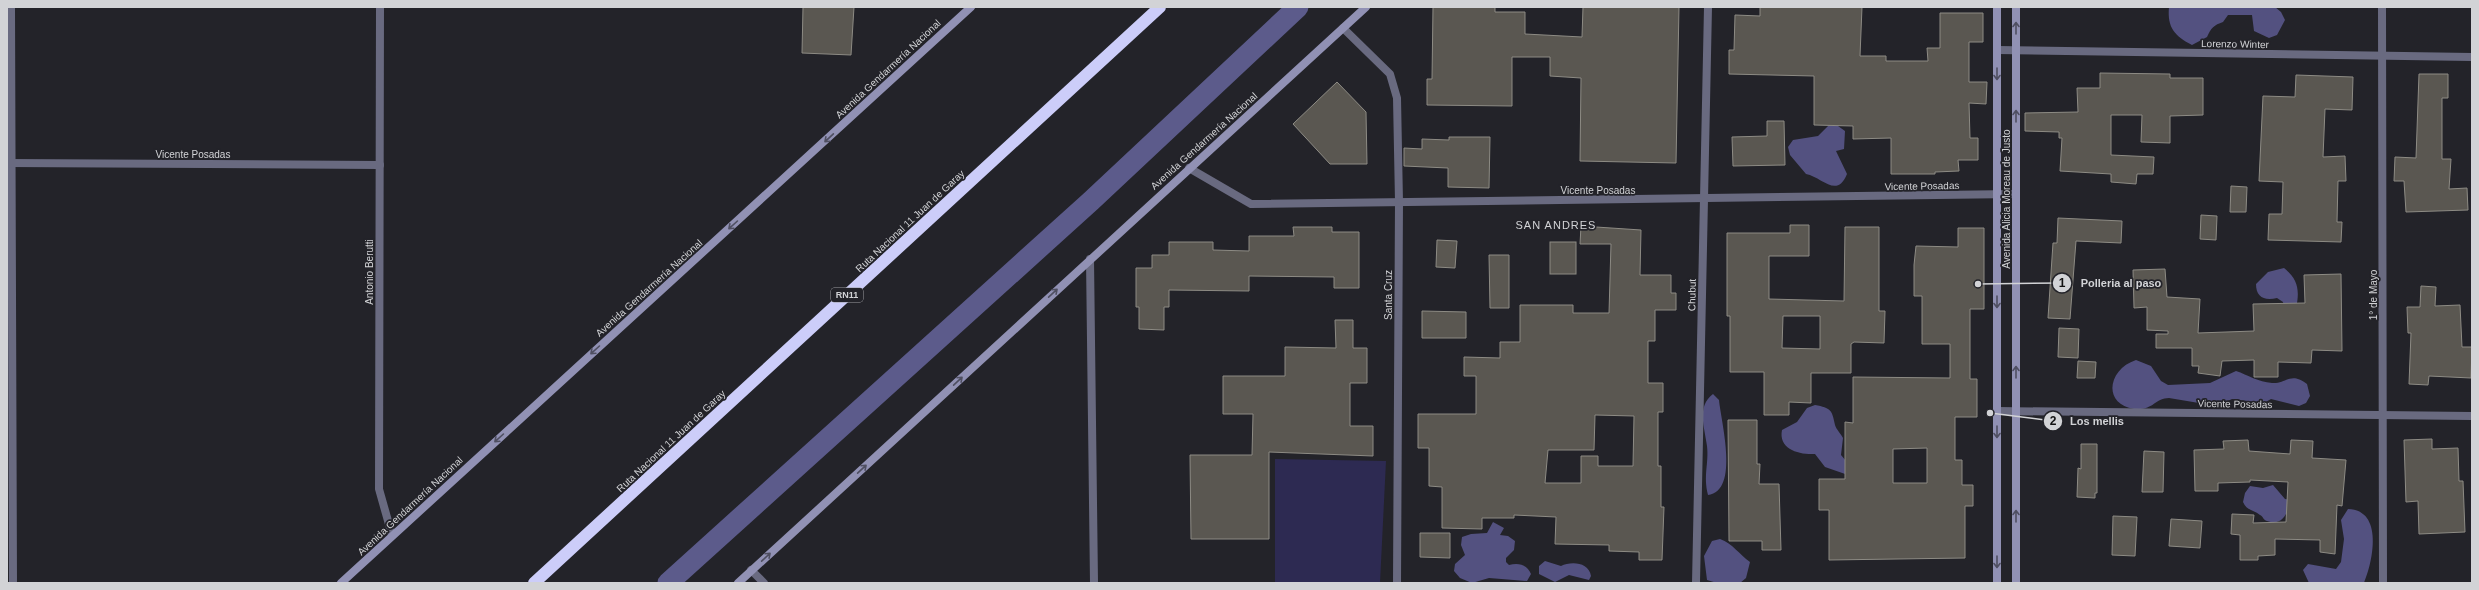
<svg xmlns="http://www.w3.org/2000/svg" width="2479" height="590" viewBox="0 0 2479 590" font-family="Arial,sans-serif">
<rect width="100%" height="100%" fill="#232329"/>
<!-- green -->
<path fill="#2d2a52" d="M1275 459 1386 461 1380 583 1275 582Z"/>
<!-- forest -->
<g fill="#535180">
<path d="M2169 7H2275L2281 12 2285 20 2277 35 2269 38 2254 31 2252 15H2228L2223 22C2214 25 2211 28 2207 37L2192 45C2175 36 2167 28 2169 7Z"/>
<path d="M1829 125 1838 126 1845 131 1844 149 1836 151 1847 174C1837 199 1822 177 1806 174L1790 155 1788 147 1793 140 1818 136Z"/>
<path d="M2284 268C2298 279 2300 290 2296 308L2284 310 2283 302 2277 298C2264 301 2256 297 2256 284L2268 272Z"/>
<path d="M2136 360 2151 366 2161 381 2168 385 2210 383 2236 371C2248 375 2258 382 2272 383 2287 384 2290 371 2307 384L2310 396 2306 403 2299 406 2271 399 2264 403 2232 399 2217 406 2169 398C2155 398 2153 411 2134 409 2102 404 2108 369 2136 360Z"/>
<path d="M1713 394 1719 400C1721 422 1740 491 1708 495 1703 475 1709 464 1707 446 1705 428 1696 407 1713 394Z"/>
<path d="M1815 405C1831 408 1832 410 1835 425 1836 429 1841 434 1843 438L1841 455 1846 461 1848 475 1825 467 1815 454C1799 455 1778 449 1782 430L1797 422 1807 408Z"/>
<path d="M2273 485 2285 499 2291 500C2288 512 2283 527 2267 521 2263 520 2263 516 2260 515 2254 510 2247 511 2243 502L2245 493 2250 486 2263 488Z"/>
<path d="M2348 509C2384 510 2373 562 2364 583H2309L2303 570 2308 564 2336 569 2341 562 2344 539 2341 520Z"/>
<path d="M1493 522 1504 528 1500 535 1508 536 1515 541 1514 550 1506 558V562L1509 565C1519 562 1527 565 1531 574L1527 581 1489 578 1472 583 1460 578 1454 571 1455 564 1465 555 1461 545 1462 537 1471 534 1487 533Z"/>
<path d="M1720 539C1733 544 1739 554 1750 562L1746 578 1740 583H1717L1707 580 1704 556 1712 541Z"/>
<path d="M1545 561 1561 566C1571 561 1589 562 1591 576L1589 580 1569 575 1555 582 1539 574V566Z"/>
</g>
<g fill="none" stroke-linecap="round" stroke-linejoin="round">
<!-- canal -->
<path stroke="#5c5b8b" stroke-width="21" d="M668 583 1091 201 1298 7"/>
</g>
<!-- building -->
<g fill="#5a5751" stroke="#8d8b84" fill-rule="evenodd">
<path d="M803 7H854L851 55 802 53Z"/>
<path d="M1433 7H1495V12H1525V34L1582 37 1583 7H1679L1676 163 1580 161 1581 78 1550 76V57H1512V106L1427 105V79H1432Z"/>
<path d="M1760 7H1862L1860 56H1886V61H1928L1927 48H1940V13H1983V42H1969V82H1987L1986 104 1969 103 1970 138H1978V160H1958L1959 171 1935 172V174H1891V138L1853 139V126L1814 125V76L1729 74V50H1734L1735 15 1760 16Z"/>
<path d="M2100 73 2170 74V78H2203V115L2170 116V143L2141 142 2142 115H2111V155L2154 157 2153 174H2137L2136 184 2111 182V174L2060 171 2062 138H2059V132L2025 131V113L2078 112 2077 88H2100Z"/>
<path d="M2419 74H2448V98H2442V159H2451L2449 189 2467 188 2468 210 2406 212 2404 181H2394L2395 157 2416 158Z"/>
<path d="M2296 75 2353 77 2352 110 2325 109 2323 157 2345 156 2346 181H2338L2337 222H2342L2341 242 2268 240 2269 214H2282L2283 182 2259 181 2263 96 2295 97Z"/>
<path d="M1337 82 1366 112 1367 164H1330L1293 124Z"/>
<path d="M1767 121H1784L1785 165 1733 166 1732 137 1767 136Z"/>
<path d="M1449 137H1490L1489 188 1448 187V168L1404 166V148L1422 149V139L1449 140Z"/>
<path d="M2231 186 2247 187 2246 212H2230Z"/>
<path d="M2201 215 2217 216 2216 240 2200 239Z"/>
<path d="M2058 218 2122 221 2121 243 2076 241 2070 319 2048 318 2053 243H2057Z"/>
<path d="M1790 225H1809V256H1769V299L1844 301 1845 227H1879V311H1885L1884 343 1854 342 1851 344V373H1811V403L1789 402V415H1764V372H1730V316H1727V233H1790ZM1783 316H1820V349L1782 348Z"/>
<path d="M1581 226 1641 230 1640 275H1671V293H1676V310H1655V341H1648V383H1663V412H1658V466H1661V507H1664L1662 560H1639V552L1609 551V545L1555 544 1556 517 1514 515V518H1482V529L1442 528V487L1429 486V448H1418V414H1476V376H1464V357L1500 358V342H1520V305H1573V313H1609L1611 244H1580ZM1595 415 1634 416 1633 466H1598V456H1581V483H1545L1548 450H1594Z"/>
<path d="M1293 227H1332V232H1359V288H1334V277L1249 276V291L1169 290V307H1164V330L1139 329V307H1136V268H1152V255H1169V242H1213V250L1249 251V236H1294Z"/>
<path d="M1958 228H1984V309H1970V379H1977V417H1955V460H1962V485H1973V506H1965V558L1829 560V510H1819V479H1845V422L1853 423V377L1950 378V344H1922V296H1914V265L1916 246 1958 247ZM1927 448V483H1893V449Z"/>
<path d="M1437 240 1457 241 1455 268 1436 267Z"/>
<rect x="1550" y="242" width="26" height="32"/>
<path d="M1489 255H1509V308H1490Z"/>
<path d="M2165 269 2167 297 2200 299 2198 333 2254 331 2253 304 2305 303 2304 275 2341 274 2342 351 2312 350 2311 363 2278 362V377H2254V360L2222 361 2220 376 2198 373 2199 366H2192V348H2156V334H2168V331L2147 330V307L2134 308 2133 270Z"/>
<path d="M2421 286 2436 287 2435 306 2460 305 2462 347H2472L2471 378 2429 376 2428 385 2409 384 2411 333H2408L2407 307H2420Z"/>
<path d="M1422 311 1466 312V338H1422Z"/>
<path d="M1335 320H1353V348H1367V383H1350V426H1373V456L1269 452V539H1191L1190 455H1252L1253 414H1223V376H1285V347L1336 348Z"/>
<path d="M2059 328 2079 329 2078 358 2058 357Z"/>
<path d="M2078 361 2096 362 2095 378H2077Z"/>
<path d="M1728 420H1757V464H1760L1759 484H1779L1781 550H1762V541H1729Z"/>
<path d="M2432 439V449L2458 448 2459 481H2463L2465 532 2419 534 2418 501 2406 502 2404 440Z"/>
<path d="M2248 440 2249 451 2290 454 2291 440 2313 441 2312 458 2346 460 2342 506 2337 505 2335 554 2320 552V540L2275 539V555L2258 556V560H2240V535L2231 534 2232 514 2254 515 2253 523 2286 522 2288 482 2250 480V482L2218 483V491H2195L2194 450 2224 449 2223 441Z"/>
<path d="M2081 444H2097V493H2095V498L2077 497 2078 468 2081 469Z"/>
<path d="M2144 451 2164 452 2163 492H2142Z"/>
<path d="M2113 516 2137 517 2135 556 2112 555Z"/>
<path d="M2171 519 2202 521 2200 548 2169 546Z"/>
<path d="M1420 533H1450V558L1420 557Z"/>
</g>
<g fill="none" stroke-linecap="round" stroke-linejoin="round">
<!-- street -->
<g stroke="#696a80" stroke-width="8">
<path d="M11 7 13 583"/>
<path d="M380 7 379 489 392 535"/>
<path d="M2382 7 2383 583"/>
<path d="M1343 28 1390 74 1397 98 1399 202 1397 583"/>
<path d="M1997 50 2472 57"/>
<path d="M7 163 380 165"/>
<path d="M1189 168 1251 204 2016 194"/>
<path d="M1090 259 1094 583"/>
<path d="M1997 411 2472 416"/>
<path d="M751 570 764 583"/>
<path d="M1696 583 1708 7"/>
</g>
<!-- secondary -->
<g stroke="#9191b4" stroke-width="8">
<path d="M2016 7V583"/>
<path d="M341 583 971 7"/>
<path d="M738 583 1366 7"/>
<path d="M1997 583V7"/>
</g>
<!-- highway -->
<path stroke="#cccdf9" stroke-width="12" d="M534 583 1160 7"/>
</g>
<!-- one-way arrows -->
<defs><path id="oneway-shaft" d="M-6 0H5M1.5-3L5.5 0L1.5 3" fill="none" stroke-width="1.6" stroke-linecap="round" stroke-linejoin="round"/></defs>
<g stroke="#4f4f61">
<use href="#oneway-shaft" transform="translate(2016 28) rotate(-90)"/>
<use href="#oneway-shaft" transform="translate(1997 74) rotate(90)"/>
<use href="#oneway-shaft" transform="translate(2016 116) rotate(-90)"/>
<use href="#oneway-shaft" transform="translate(829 138) rotate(137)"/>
<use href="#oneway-shaft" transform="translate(733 225) rotate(138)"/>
<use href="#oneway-shaft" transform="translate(1053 293) rotate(-43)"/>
<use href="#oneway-shaft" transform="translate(1997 302) rotate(90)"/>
<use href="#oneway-shaft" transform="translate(595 350) rotate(138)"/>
<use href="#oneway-shaft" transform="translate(2016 372) rotate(-90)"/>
<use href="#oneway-shaft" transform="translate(958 381) rotate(-43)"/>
<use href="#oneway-shaft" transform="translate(1997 432) rotate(90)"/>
<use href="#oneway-shaft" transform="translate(499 438) rotate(138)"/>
<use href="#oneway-shaft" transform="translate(862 469) rotate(-43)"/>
<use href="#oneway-shaft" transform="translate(2016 516) rotate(-90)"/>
<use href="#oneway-shaft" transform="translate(766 557) rotate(-43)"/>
<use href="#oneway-shaft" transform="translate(1997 562) rotate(90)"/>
</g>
<g text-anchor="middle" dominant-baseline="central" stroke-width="3.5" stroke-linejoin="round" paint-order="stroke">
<!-- shield labels -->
<rect fill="#232329" stroke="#9e9ea2" stroke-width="1" x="831" y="288" width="32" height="14" rx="3"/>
<g font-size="9" font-weight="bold" fill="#d2d3d6">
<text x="847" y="295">RN11</text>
</g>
<!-- street labels -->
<g font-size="10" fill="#d2d3d6" stroke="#232329">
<text transform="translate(2235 44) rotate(1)">Lorenzo Winter</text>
<text transform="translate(888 69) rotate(-43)">Avenida Gendarmería Nacional</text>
<text transform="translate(1204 141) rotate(-42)">Avenida Gendarmería Nacional</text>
<text x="193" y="154">Vicente Posadas</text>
<text transform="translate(1922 186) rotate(-1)">Vicente Posadas</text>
<text x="1598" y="190">Vicente Posadas</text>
<text transform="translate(2006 199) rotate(-90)">Avenida Alicia Moreau de Justo</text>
<text transform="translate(910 221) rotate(-43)">Ruta Nacional 11 Juan de Garay</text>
<text transform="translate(369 272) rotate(-90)">Antonio Berutti</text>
<text transform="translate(649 288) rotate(-42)">Avenida Gendarmería Nacional</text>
<text transform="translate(1388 295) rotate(-90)">Santa Cruz</text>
<text transform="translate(1692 295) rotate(-89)">Chubut</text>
<text transform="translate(2373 295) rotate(-90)">1° de Mayo</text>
<text transform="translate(2235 404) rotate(1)">Vicente Posadas</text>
<text transform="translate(671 441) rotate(-43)">Ruta Nacional 11 Juan de Garay</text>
<text transform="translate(410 506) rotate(-43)">Avenida Gendarmería Nacional</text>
</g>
<!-- neighbourhood labels -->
<g font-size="11" letter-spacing="1" fill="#d2d3d6" stroke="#232329">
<text x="1556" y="225">SAN ANDRES</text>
</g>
</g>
<!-- callouts -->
<path fill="none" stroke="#d2d3d6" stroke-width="1.5" d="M1978 284L2062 283M1990 413L2053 421"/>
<g fill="#d2d3d6" stroke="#232329" stroke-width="1.5">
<circle cx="1978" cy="284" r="4"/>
<circle cx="1990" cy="413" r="4"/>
<circle cx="2062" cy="283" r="10"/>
<circle cx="2053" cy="421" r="10"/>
</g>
<g font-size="12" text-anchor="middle" font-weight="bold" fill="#111">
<text x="2062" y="287">1</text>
<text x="2053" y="425">2</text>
</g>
<g font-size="11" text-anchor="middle" font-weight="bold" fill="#d2d3d6" stroke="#232329" stroke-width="3.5" stroke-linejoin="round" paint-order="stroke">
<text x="2121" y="287">Polleria al paso</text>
<text x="2097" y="425">Los mellis</text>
</g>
<!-- border -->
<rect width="2479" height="590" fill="none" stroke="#d2d3d6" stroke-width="16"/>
</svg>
